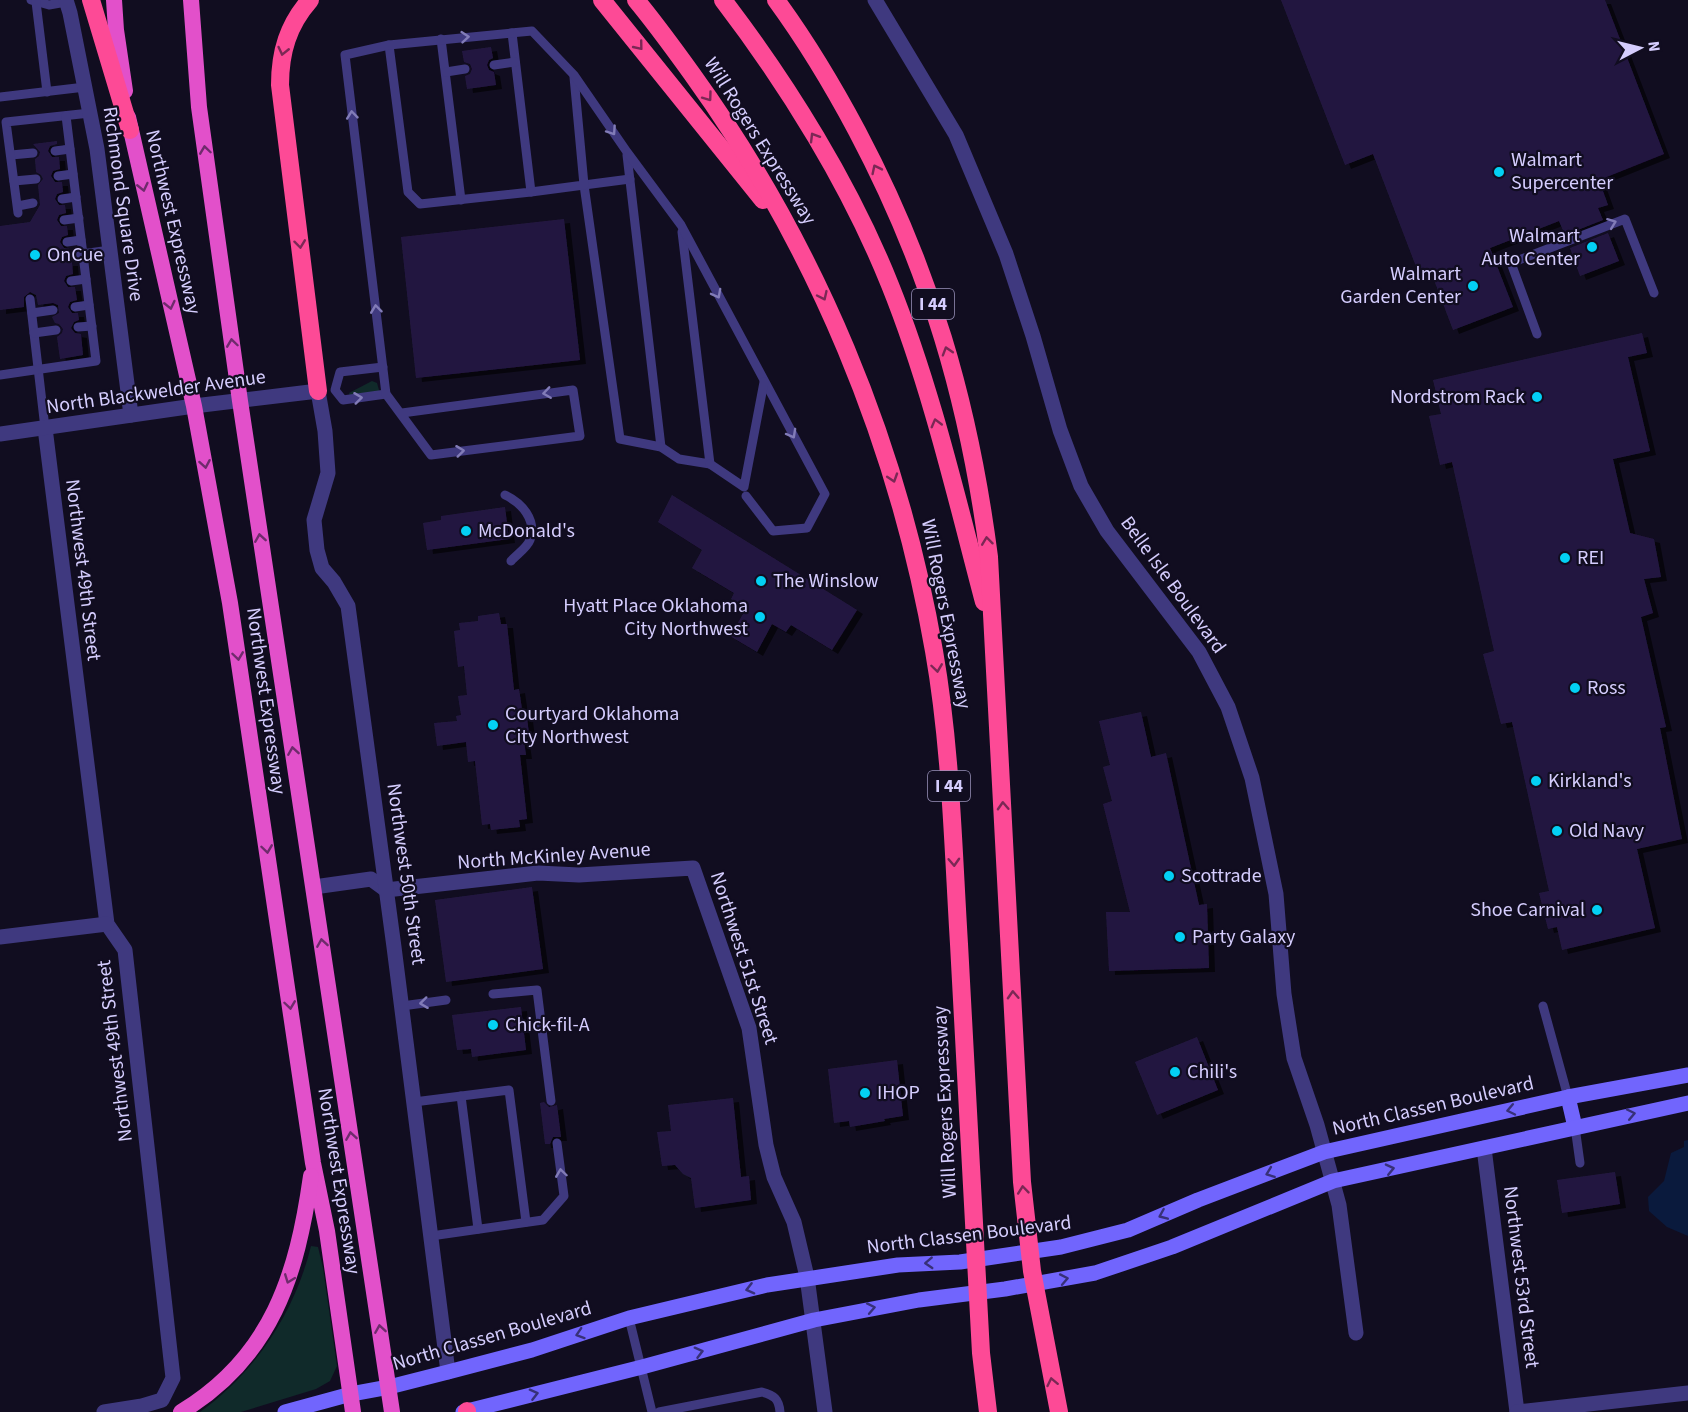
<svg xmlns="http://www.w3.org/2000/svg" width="1688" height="1412" viewBox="0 0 1688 1412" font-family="'Source Sans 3',sans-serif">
<defs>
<filter id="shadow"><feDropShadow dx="6" dy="4" stdDeviation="0" flood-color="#0009"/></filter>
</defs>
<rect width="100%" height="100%" fill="#110d20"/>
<!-- green -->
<g fill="#102a2a">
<path d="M372 381 377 383 381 397 350 396 349 393Z"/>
<path d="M311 1246 318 1247 323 1268 337 1366 330 1381 316 1389 241 1412H200C255 1373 295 1312 311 1246Z"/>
</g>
<!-- water -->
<path fill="#0a1a3d" d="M1688 1140V1236L1667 1227 1649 1211 1648 1197 1664 1181 1671 1153 1684 1147V1141Z"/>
<!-- building -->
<g fill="#241941" filter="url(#shadow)">
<path d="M1281 0H1605L1664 154 1599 180 1608 205 1598 208 1603 220 1565 235 1559 221 1490 248 1513 307 1453 330 1431 272 1420 277 1373 154 1345 165Z"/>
<path d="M491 47 493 58 489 60 487 65 489 70 494 72 496 85 467 89 465 76 470 74 472 69 470 64 464 62 462 51Z"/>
<path d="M57 141V144L50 146 48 151 52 157H59L60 169 53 171 51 176 55 182H62L63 192 57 194 55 199 59 205H65L66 213 59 215 57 220 61 226H67L68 235 62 237 60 242 64 248 70 249 63 251 61 256 65 262H72L73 274 66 276 64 281 68 287H75L77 300 70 302 68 307 72 313H78L79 320 74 322 71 328 75 333 81 334 83 355 60 359 57 337 62 333 63 329 59 324 55 323 52 317 59 313 58 305 53 303 38 305 36 295 30 292 24 297V307L0 310V226L30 222 40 205 38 185 43 179 41 175 36 172 35 159 39 156 40 152 33 144Z"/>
<path d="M564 219 580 360 416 378 401 237Z"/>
<path d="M1608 233 1619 261 1580 276 1570 248Z"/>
<path d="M1642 333 1647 353 1628 357 1650 451 1613 459 1630 533 1654 539 1661 577 1644 579 1653 613 1641 617 1666 727 1660 728 1682 839 1637 849 1655 928 1562 950 1557 927 1548 929 1539 893 1549 891 1512 722 1501 724 1483 654 1494 651 1452 462 1440 465 1429 416 1441 414 1433 380Z"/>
<path d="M672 495 857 610 832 650 791 625 786 632 772 624 757 652 730 636 746 609 731 599 734 593 692 568 702 550 658 522Z"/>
<path d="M505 507 509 539 427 550 423 523 441 520V516Z"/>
<path d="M499 613 501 624H507L514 690 519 689 522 709H526L529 734H523L526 755H520L527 819 519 820 520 827 491 830 490 824 482 825 475 761 468 762 466 742 437 746 434 723 457 721 456 716 461 715 458 696 467 695 464 666 458 667 454 631 460 630 459 623 478 621V616Z"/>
<path d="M1141 712 1151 757 1166 753 1199 905 1207 904 1209 968 1109 971 1106 912H1130L1103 804 1112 801 1103 767 1110 765 1099 721Z"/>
<path d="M532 887 543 969 446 982 435 900Z"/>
<path d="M521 1007 526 1050 472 1057 471 1049 457 1050 452 1015Z"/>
<path d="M1197 1037 1218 1090 1157 1115 1135 1062Z"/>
<path d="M897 1060 903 1116 884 1119 885 1121 850 1127 849 1121 834 1123 828 1069Z"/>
<path d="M733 1098 741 1177 749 1176 751 1200 695 1208 691 1178 683 1174 675 1165 662 1166 657 1132 671 1131 668 1105Z"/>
<path d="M544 1102 549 1107 557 1105 561 1137H553L550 1144H545L540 1103Z"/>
<path d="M1615 1172 1620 1204 1562 1213 1557 1180Z"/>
</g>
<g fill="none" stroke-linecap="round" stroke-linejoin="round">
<!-- service -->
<g stroke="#3f397f" stroke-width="9">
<path d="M31 0 49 5 66 2"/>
<path d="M36 2 47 92"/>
<path d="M441 39 461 200"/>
<path d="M389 45 408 192 420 204 531 192 512 33"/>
<path d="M494 65 515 62"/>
<path d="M446 72 465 69"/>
<path d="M0 97 85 87"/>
<path d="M55 151 70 149"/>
<path d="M11 155 33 153"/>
<path d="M627 155 661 447"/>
<path d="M58 176 73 174"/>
<path d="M630 179 584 185 620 439 661 447 679 459 710 464 682 232"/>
<path d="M14 181 36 179"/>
<path d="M531 192 584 185 574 77"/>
<path d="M62 199 76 197"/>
<path d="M18 206 33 203"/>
<path d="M18 213 6 122 90 113"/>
<path d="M64 220 79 218"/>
<path d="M67 242 81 240"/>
<path d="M68 256 110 250"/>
<path d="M71 281 86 279"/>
<path d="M30 299 45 428"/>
<path d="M75 307 89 305"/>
<path d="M32 313 53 310"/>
<path d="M78 327 92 326"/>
<path d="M34 333 56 330"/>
<path d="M1537 334 1511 263 1625 219 1654 293"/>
<path d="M383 367 340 372 335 390 343 400 386 394"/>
<path d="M0 375 96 361 66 116"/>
<path d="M402 413 573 390 580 436 431 455 386 394 345 55 389 45 532 31 574 75 627 152 681 225 825 494 807 528 773 531 746 496"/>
<path d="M710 464 744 487 764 382"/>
<path d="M505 495C522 503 537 520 530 540 527 548 516 555 511 561"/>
<path d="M493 994 537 990 551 1101"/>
<path d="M402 1006 446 1000"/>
<path d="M1543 1006 1568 1097"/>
<path d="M461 1096 478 1229"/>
<path d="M414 1102 509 1090 526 1222"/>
<path d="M1575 1127 1580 1163"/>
<path d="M431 1236 543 1220 564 1196 557 1143"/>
<path d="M629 1318 652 1412"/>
<path d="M659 1412 762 1392C774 1395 779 1399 780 1412"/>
</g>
<!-- minor -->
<g stroke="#3f397f" stroke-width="15">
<path d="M66 0 70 13 97 149 131 415"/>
<path d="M45 428 107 924 125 950 173 1378 162 1400 142 1406 104 1412"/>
<path d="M314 887 371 879 386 890 538 873 579 875 693 868 749 1028 766 1145 774 1177 794 1222 807 1277 825 1412"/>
<path d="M0 937 107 924"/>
<path d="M1484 1148 1517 1412"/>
<path d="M1517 1412 1688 1393"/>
</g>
<!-- tertiary -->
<g stroke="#3f397f" stroke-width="15">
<path d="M875 0 956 135 1006 254 1033 336 1060 430 1081 486 1107 531 1199 652 1228 707 1252 778 1276 894 1284 994 1294 1058 1317 1125 1339 1205 1356 1333"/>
<path d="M0 434 194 406 318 391 325 431 328 473 314 520 317 550 322 568 334 582 348 606 394 947 448 1372"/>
</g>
<!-- secondary -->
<g stroke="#7165fd" stroke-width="15">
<path d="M1568 1097 1575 1127"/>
<path d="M285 1412 351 1394 389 1387 448 1372 532 1350 629 1318 767 1285 898 1265 960 1262 1061 1247 1128 1230 1198 1200 1324 1152 1568 1097 1688 1075"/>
<path d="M463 1412 642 1367 814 1320 919 1300 1005 1289 1095 1273 1172 1247 1333 1181 1688 1103"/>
</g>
<!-- trunk -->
<g stroke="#e250ca" stroke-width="16">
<path d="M114 0 116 30 125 91"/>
<path d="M191 0 199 107 240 401 392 1412"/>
<path d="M128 117 194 406 230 603 313 1163 327 1231 353 1412"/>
<path d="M181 1412C272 1357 297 1275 311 1176"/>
</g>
<!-- motorway -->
<g stroke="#fd4a96" stroke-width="18">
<path d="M91 0 130 130"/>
<path d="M310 0C288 25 280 52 280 85L318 391"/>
<path d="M602 0 763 200"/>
<path d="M636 0C656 24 674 49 692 74 816 246 898 443 934 651 951 748 953 847 959 944 966 1080 974 1216 981 1353L988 1412"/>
<path d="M723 0C788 85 850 185 890 285 931 387 956 496 984 602"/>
<path d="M776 0C806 41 833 86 857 131 930 269 969 402 989 557L1022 1182 1032 1271 1059 1412"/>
<path d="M467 1411V1412"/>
</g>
</g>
<!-- one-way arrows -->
<defs><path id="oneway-chevron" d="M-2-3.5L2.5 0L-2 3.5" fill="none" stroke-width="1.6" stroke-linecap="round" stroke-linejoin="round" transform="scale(1.5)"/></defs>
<g stroke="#827cb8">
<use href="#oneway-chevron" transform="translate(465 37) rotate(-5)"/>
<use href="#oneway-chevron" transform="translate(352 115) rotate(-96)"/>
<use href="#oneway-chevron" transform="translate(612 131) rotate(56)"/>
<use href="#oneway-chevron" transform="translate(1612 223) rotate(-21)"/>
<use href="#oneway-chevron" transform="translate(717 294) rotate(62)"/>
<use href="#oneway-chevron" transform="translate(376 309) rotate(-97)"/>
<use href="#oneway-chevron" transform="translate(547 393) rotate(172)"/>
<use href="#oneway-chevron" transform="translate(358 398) rotate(-7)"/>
<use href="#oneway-chevron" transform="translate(792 434) rotate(61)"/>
<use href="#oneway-chevron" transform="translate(460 451) rotate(-7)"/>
<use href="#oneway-chevron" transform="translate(424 1003) rotate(173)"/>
<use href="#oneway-chevron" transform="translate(561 1173) rotate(-98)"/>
</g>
<g stroke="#7b2855">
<use href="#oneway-chevron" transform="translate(639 46) rotate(51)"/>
<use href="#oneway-chevron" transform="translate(283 51) rotate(103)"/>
<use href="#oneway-chevron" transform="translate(708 97) rotate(54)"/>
<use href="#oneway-chevron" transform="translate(814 137) rotate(-121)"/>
<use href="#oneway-chevron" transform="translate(876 169) rotate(-116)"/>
<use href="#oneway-chevron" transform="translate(300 244) rotate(83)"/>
<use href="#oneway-chevron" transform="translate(823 296) rotate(65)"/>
<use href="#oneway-chevron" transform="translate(947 351) rotate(-107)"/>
<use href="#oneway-chevron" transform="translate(936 423) rotate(-105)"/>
<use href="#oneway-chevron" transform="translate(893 478) rotate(72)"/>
<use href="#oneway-chevron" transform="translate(987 541) rotate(-97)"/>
<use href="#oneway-chevron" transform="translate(937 668) rotate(82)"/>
<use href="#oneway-chevron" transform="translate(1003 806) rotate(-93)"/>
<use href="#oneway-chevron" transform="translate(954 862) rotate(87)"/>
<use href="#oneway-chevron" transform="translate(1013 995) rotate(-93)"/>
<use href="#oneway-chevron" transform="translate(1023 1190) rotate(-96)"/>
<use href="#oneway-chevron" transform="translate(1052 1382) rotate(-102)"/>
</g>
<g stroke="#6f2b6c">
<use href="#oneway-chevron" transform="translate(205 150) rotate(-98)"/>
<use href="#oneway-chevron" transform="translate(143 187) rotate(77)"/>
<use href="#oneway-chevron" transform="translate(170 305) rotate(77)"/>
<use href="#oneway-chevron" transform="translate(232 343) rotate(-98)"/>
<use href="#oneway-chevron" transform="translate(205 464) rotate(80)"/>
<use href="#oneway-chevron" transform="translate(260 538) rotate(-99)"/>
<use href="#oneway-chevron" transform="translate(238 656) rotate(82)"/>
<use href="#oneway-chevron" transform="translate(293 751) rotate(-99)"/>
<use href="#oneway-chevron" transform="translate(267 849) rotate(82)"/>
<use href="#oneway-chevron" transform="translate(322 943) rotate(-99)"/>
<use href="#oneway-chevron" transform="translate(290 1005) rotate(82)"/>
<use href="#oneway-chevron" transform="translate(351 1136) rotate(-99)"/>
<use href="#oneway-chevron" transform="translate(289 1279) rotate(111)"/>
<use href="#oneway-chevron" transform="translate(380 1329) rotate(-99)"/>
</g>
<g stroke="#373078">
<use href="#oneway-chevron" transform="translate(1511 1110) rotate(168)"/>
<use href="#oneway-chevron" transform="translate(1631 1114) rotate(-12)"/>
<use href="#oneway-chevron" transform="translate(1390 1169) rotate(-13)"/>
<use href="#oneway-chevron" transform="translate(1270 1173) rotate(159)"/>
<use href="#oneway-chevron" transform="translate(1163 1215) rotate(157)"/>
<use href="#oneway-chevron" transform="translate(929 1263) rotate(177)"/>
<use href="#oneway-chevron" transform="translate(1064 1279) rotate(-11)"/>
<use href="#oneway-chevron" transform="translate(750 1289) rotate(166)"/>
<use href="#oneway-chevron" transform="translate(871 1308) rotate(-11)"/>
<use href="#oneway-chevron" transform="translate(580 1334) rotate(162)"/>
<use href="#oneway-chevron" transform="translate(699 1352) rotate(-15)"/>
<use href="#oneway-chevron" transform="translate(534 1394) rotate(-14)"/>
</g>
<!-- markers -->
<g fill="#03d0f4" stroke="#110d20" stroke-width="2">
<circle cx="1499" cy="172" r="6"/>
<circle cx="1592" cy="247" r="6"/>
<circle cx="35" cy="255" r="6"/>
<circle cx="1473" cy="286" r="6"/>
<circle cx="1537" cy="397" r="6"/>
<circle cx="466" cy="531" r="6"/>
<circle cx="1565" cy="558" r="6"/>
<circle cx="761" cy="581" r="6"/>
<circle cx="760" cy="617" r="6"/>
<circle cx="1575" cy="688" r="6"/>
<circle cx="493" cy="725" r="6"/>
<circle cx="1536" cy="781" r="6"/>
<circle cx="1557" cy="831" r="6"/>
<circle cx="1169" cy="876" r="6"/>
<circle cx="1597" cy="910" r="6"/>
<circle cx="1180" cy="937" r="6"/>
<circle cx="493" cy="1025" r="6"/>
<circle cx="1175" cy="1072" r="6"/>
<circle cx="865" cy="1093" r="6"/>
</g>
<g text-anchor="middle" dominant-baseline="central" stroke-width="4.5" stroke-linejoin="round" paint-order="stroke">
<!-- shield labels -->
<g fill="#110d20" stroke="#9a93bb" stroke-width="1.5">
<rect x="912" y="289" width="42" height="30" rx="4.5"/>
<rect x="928" y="771" width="42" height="30" rx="4.5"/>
</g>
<g font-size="18" font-weight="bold" fill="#d5cdfe">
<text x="933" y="304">I 44</text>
<text x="949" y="786">I 44</text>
</g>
<!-- street labels -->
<g font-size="20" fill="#d5cdfe" stroke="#110d20">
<text transform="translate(760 141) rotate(58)">Will Rogers Expressway</text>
<text transform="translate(123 204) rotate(82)">Richmond Square Drive</text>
<text transform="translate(173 222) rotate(77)">Northwest Expressway</text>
<text transform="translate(156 392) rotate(-8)">North Blackwelder Avenue</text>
<text transform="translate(83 570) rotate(83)">Northwest 49th Street</text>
<text transform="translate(1173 585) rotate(54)">Belle Isle Boulevard</text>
<text transform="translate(946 614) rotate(79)">Will Rogers Expressway</text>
<text transform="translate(266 701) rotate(82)">Northwest Expressway</text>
<text transform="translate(554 856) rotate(-4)">North McKinley Avenue</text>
<text transform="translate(406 874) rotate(82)">Northwest 50th Street</text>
<text transform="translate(744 958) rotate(72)">Northwest 51st Street</text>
<text transform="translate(115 1051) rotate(-97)">Northwest 49th Street</text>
<text transform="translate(945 1102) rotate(-93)">Will Rogers Expressway</text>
<text transform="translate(1433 1106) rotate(-13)">North Classen Boulevard</text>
<text transform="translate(339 1181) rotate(81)">Northwest Expressway</text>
<text transform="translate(969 1235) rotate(-7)">North Classen Boulevard</text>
<text transform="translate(1521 1277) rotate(83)">Northwest 53rd Street</text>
<text transform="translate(492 1336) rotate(-16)">North Classen Boulevard</text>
</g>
<!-- poi labels -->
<g font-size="20" fill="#d5cdfe" stroke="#110d20" text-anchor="start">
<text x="1511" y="160">Walmart<tspan x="1511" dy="23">Supercenter</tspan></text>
<text x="1580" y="236" text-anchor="end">Walmart<tspan x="1580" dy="23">Auto Center</tspan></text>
<text x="47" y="255">OnCue</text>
<text x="1461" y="274" text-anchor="end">Walmart<tspan x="1461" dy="23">Garden Center</tspan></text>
<text x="1525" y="397" text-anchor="end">Nordstrom Rack</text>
<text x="478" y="531">McDonald's</text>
<text x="1577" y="558">REI</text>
<text x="773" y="581">The Winslow</text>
<text x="748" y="606" text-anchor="end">Hyatt Place Oklahoma<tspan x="748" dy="23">City Northwest</tspan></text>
<text x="1587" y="688">Ross</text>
<text x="505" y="714">Courtyard Oklahoma<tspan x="505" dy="23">City Northwest</tspan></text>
<text x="1548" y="781">Kirkland's</text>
<text x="1569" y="831">Old Navy</text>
<text x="1181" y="876">Scottrade</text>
<text x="1585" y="910" text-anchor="end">Shoe Carnival</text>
<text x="1192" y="937">Party Galaxy</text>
<text x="505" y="1025">Chick-fil-A</text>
<text x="1187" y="1072">Chili's</text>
<text x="877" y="1093">IHOP</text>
</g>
</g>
<!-- north arrow -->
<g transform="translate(1640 48) rotate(83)" stroke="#110d20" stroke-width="4.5" paint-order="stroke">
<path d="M0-4.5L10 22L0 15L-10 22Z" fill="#d5cdfe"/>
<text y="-9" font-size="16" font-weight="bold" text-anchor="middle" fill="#d5cdfe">N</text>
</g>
</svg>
